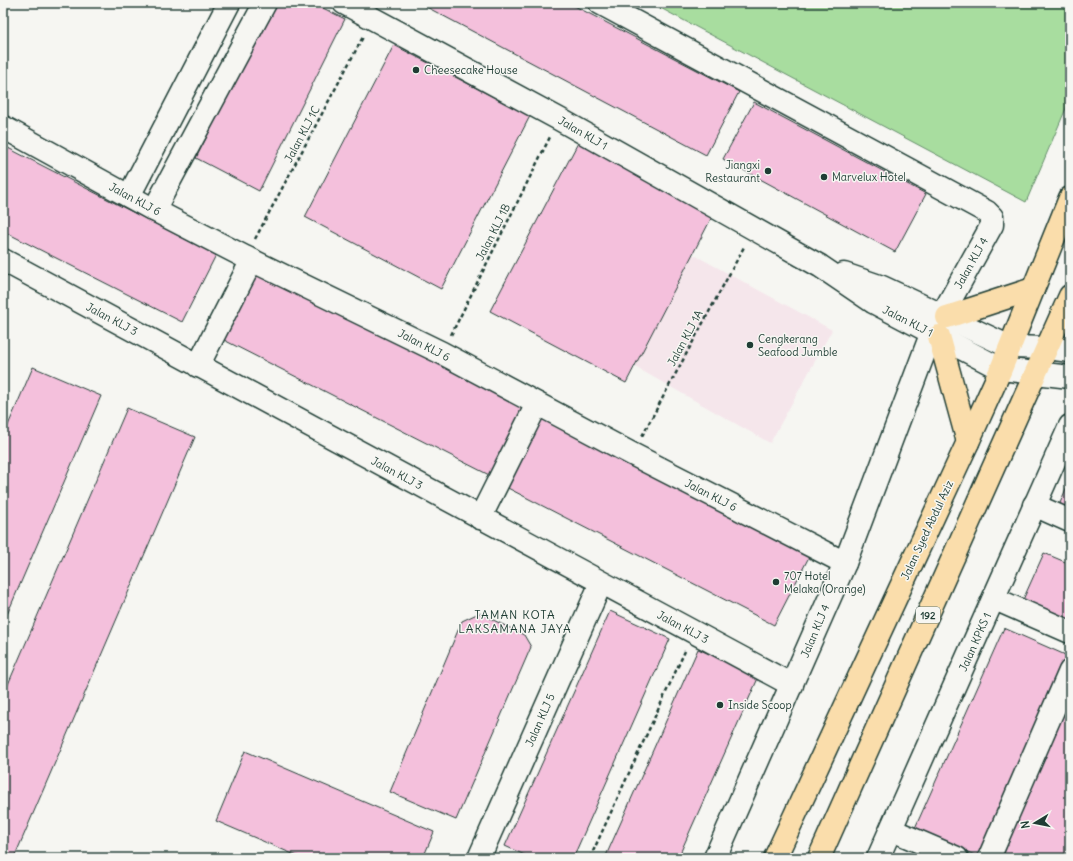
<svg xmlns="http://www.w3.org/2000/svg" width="1073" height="861" viewBox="0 0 1073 861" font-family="Delius,sans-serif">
<rect width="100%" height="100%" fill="#f6f6f2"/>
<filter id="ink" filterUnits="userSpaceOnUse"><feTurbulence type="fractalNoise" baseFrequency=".025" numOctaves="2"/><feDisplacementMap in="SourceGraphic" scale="8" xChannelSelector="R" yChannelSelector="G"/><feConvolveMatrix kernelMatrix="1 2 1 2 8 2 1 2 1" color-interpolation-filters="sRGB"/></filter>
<g filter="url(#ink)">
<!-- built -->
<path fill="#f5e6eb" d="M654 233 832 330 770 443 591 342Z"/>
<!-- green -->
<path fill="#a8dd9f" stroke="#648d6a" d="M651 3H1070V99L1026 202Z"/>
<!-- building -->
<g fill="#f4c0dc" stroke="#1f3d34">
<path d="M274 3H313L345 19 259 191 196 158Z"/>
<path d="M419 3H569L739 92 706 155Z"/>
<path d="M394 45 530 116 441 289 305 217Z"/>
<path d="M754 102 926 194 895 252 723 159Z"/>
<path d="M580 139 715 211 626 383 490 311Z"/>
<path d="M8 148 216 255 182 322 3 231V157Z"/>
<path d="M257 266 531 406 495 478 220 338Z"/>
<path d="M33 367 101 396 3 624V437Z"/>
<path d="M127 408 195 437 14 858H3V696Z"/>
<path d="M536 412 811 553 774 625 500 484Z"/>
<path d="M1070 479V513L1058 508Z"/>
<path d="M1044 553 1070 564V624L1022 602Z"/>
<path d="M610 611 670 639 573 858H531L505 846Z"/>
<path d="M479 613 524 635 531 647 456 820 390 792 462 621Z"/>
<path d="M1004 628 1070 657 981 858 915 828Z"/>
<path d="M698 649 759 676 678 858H605Z"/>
<path d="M1070 700V858H1000Z"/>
<path d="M245 751 434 832 423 858H302L216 821Z"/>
</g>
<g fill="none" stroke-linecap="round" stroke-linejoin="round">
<defs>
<g id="minor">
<path d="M344 3 559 119 820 266 873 302 1001 369 1070 377"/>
<path d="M600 3 987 212 992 217V225L942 315"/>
<path d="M3 127 154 210 245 257 442 353 632 454 845 563"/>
<path d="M129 196 229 3"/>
<path d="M154 210 265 3"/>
<path d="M3 260 792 685"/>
<path d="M844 274 882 287 1010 347 1047 348 1070 351"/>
<path d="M198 366 252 260"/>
<path d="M1034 505 1070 521"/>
<path d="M480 518 537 404"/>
<path d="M995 599 1070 632"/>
<path d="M892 830 957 858"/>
<path d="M479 858 601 583"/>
<path d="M715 858 845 563 932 332"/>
<path d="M878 858 1070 426"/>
<path d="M989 858 1070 671"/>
</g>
<g id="major">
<path d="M947 317 1033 289"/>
<path d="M939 336 968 442"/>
<path d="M775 858 968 442 1001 369 1070 198"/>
<path d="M819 858 1070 296"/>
</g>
</defs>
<!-- minor casing -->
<use href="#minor" stroke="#1f3d34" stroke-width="25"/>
<!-- major casing -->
<use href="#major" stroke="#1f3d34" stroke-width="25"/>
<!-- path -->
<g stroke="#1f3d34" stroke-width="2.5" stroke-dasharray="4 3" stroke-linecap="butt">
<path d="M255 239 363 37"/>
<path d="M451 335 550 137"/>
<path d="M642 436 744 247"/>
<path d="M590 858 685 651"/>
</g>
<!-- minor -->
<use href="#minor" stroke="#f6f6f2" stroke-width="22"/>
<!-- major -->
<use href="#major" stroke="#faddab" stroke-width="22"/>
</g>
</g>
<!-- markers -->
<g fill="#1f3d34" stroke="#f6f6f2" stroke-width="1.5">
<circle cx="416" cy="70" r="4"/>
<circle cx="768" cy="171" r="4"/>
<circle cx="824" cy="177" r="4"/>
<circle cx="750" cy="345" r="4"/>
<circle cx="776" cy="582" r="4"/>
<circle cx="720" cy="705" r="4"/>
</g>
<g text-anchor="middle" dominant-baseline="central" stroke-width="3" stroke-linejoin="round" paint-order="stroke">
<!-- shield labels -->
<rect fill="#f6f6f2" stroke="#60746d" stroke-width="1" x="916" y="607" width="24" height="16" rx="3"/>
<g font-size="10" font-weight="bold" fill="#1f3d34">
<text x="928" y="615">192</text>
</g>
<!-- poi labels -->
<g font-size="11" fill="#1f3d34" stroke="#f6f6f2" text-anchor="start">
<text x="424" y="70">Cheesecake House</text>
<text x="760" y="165" text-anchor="end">Jiangxi<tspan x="760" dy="13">Restaurant</tspan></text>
<text x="832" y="177">Marvelux Hotel</text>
<text x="758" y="339">Cengkerang<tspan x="758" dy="13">Seafood Jumble</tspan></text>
<text x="784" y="576">707 Hotel<tspan x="784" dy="13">Melaka (Orange)</tspan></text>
<text x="728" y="705">Inside Scoop</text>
</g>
<!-- street labels -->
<g font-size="11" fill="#1f3d34" stroke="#f6f6f2">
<text transform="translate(583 133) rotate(30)">Jalan KLJ 1</text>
<text transform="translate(302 134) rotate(-62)">Jalan KLJ 1C</text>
<text transform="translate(135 199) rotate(28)">Jalan KLJ 6</text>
<text transform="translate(493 232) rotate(-63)">Jalan KLJ 1B</text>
<text transform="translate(971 263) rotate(-61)">Jalan KLJ 4</text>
<text transform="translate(112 319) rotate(28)">Jalan KLJ 3</text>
<text transform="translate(908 321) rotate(27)">Jalan KLJ 1</text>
<text transform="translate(685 338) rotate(-62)">Jalan KLJ 1A</text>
<text transform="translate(424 345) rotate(27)">Jalan KLJ 6</text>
<text transform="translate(397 473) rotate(28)">Jalan KLJ 3</text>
<text transform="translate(711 495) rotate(27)">Jalan KLJ 6</text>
<text transform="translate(927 530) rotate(-65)">Jalan Syed Abdul Aziz</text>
<text transform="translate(683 627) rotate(28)">Jalan KLJ 3</text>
<text transform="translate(815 631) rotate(-67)">Jalan KLJ 4</text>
<text transform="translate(975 642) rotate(-66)">Jalan KPKS 1</text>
<text transform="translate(540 720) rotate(-66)">Jalan KLJ 5</text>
</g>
<!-- neighbourhood labels -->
<g font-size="12" letter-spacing="1" fill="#1f3d34" stroke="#f6f6f2">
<text x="515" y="614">TAMAN KOTA<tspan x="515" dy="14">LAKSAMANA JAYA</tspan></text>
</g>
</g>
<!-- margin -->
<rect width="1073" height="861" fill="none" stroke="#f6f6f2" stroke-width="16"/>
<rect x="8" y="8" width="1057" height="845" fill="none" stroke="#1f3d34" stroke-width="1.5" filter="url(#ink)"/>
<!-- north arrow -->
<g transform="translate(1035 823) rotate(260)" stroke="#f6f6f2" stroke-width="3" paint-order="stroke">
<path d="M0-3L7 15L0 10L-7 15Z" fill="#1f3d34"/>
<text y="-6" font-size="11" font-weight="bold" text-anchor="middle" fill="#1f3d34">N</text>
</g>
</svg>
